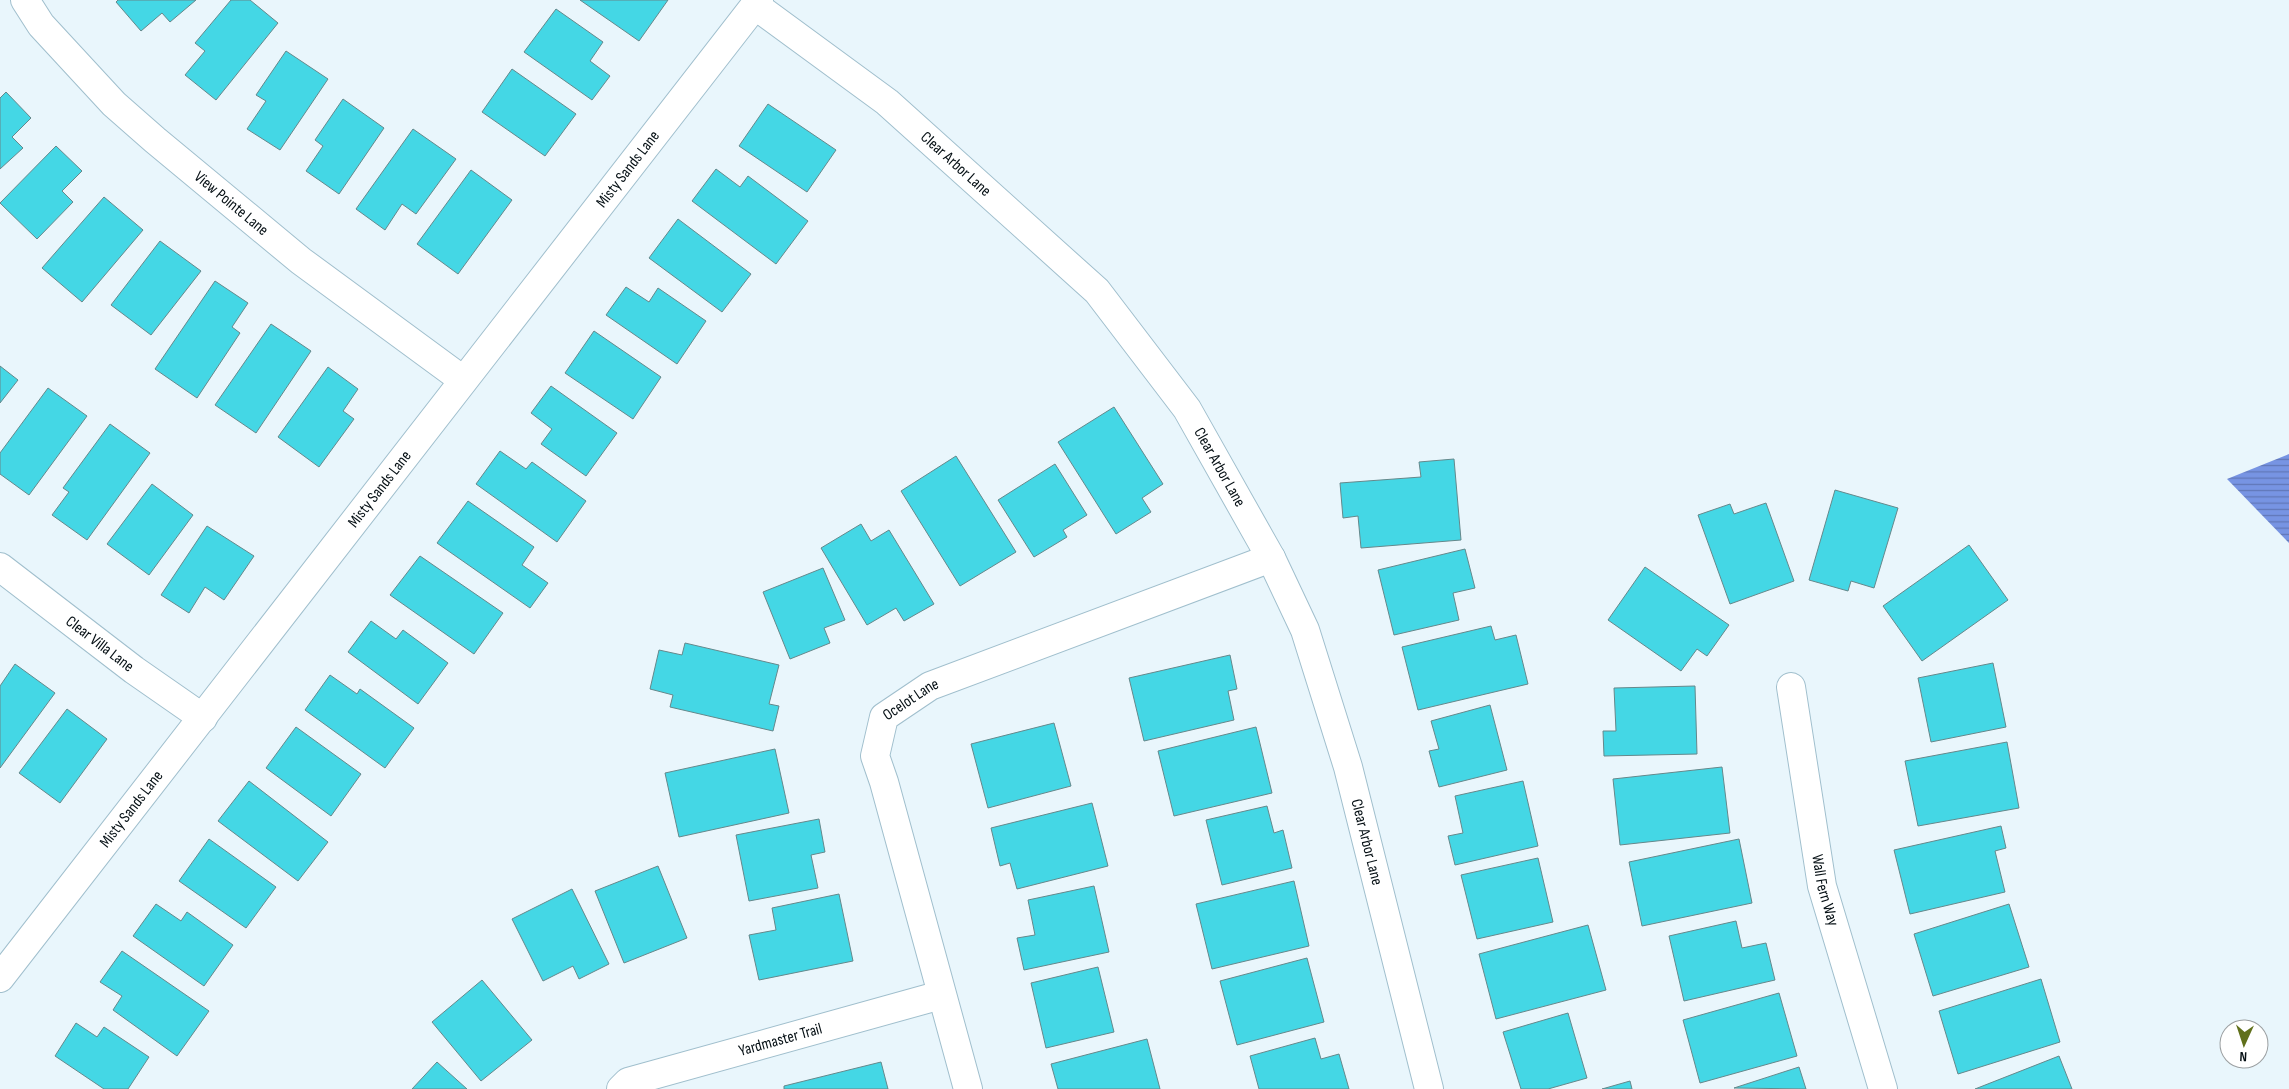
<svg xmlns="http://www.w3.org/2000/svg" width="2289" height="1089" viewBox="0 0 2289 1089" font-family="'Sofia Sans Condensed',sans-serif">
<defs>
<pattern id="water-rules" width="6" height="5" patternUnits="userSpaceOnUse" patternTransform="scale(1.25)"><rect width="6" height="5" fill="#7794e3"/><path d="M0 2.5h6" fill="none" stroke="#6077b7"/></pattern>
</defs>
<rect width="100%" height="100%" fill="#e9f6fc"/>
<!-- water -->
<path fill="url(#water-rules)" d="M2289 454V543L2227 479Z"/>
<!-- building -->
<g fill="#44d7e5" stroke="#65888b">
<path d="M118 0H196L170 22 162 13 141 31 116 2Z"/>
<path d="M231 0H250L278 23 216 100 185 75 205 51 195 43Z"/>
<path d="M580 0H668L639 41Z"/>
<path d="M556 9 603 42 590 61 610 76 592 100 524 52Z"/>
<path d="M286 51 328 79 280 150 247 129 266 101 256 95Z"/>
<path d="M512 69 576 114 545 156 482 112Z"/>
<path d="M6 92 31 118 12 137 23 148 0 169V98Z"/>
<path d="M343 99 384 128 339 194 306 171 323 146 315 140Z"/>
<path d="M768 104 836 150 807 192 739 146Z"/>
<path d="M413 129 456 159 416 214 402 204 385 230 356 209Z"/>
<path d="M56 146 82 171 62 191 73 202 37 239 0 203Z"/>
<path d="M716 169 740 187 748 176 808 221 776 264 692 201Z"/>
<path d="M471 170 512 200 458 274 417 244Z"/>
<path d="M104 197 143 230 82 302 42 268Z"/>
<path d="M678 219 751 274 722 312 649 258Z"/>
<path d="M160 241 201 271 151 335 111 305Z"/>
<path d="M215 281 248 303 232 327 240 333 197 398 155 369Z"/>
<path d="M626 287 649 302 658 288 706 321 677 364 606 315Z"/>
<path d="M271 324 311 351 256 433 215 405Z"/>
<path d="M594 331 661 377 633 419 565 373Z"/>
<path d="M0 366 18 380 0 403Z"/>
<path d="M328 367 358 389 343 411 354 419 319 467 278 437Z"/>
<path d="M551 386 617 433 586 476 541 444 552 429 531 413Z"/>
<path d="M48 388 87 416 29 495 0 474V453Z"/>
<path d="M1114 407 1163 484 1142 498 1151 512 1116 534 1058 442Z"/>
<path d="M110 424 150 453 87 540 52 515 69 492 63 488Z"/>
<path d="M500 451 526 469 532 462 586 501 557 542 476 484Z"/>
<path d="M956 456 1016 552 960 586 901 491Z"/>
<path d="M1454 459 1461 540 1361 548 1358 516 1343 518 1340 483 1421 477 1419 462Z"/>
<path d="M1055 464 1087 515 1063 530 1067 537 1034 557 998 500Z"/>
<path d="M152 484 193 515 149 575 107 544Z"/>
<path d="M1835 490 1898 508 1874 588 1851 581 1848 591 1809 580Z"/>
<path d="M468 501 534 547 522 565 548 583 530 608 437 543Z"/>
<path d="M1766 503 1794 581 1730 604 1698 515 1730 504 1734 514Z"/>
<path d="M861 524 871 541 889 530 934 604 904 621 896 608 867 625 821 548Z"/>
<path d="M207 526 254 556 224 600 205 587 189 613 161 595Z"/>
<path d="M1969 545 2008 600 1922 661 1883 606Z"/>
<path d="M1465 549 1475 588 1453 593 1459 620 1394 635 1378 570Z"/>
<path d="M420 556 503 613 474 654 390 595Z"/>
<path d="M1645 567 1729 625 1707 656 1697 649 1681 671 1608 620Z"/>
<path d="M823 568 845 620 824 628 830 643 790 659 763 592Z"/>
<path d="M371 621 396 639 403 630 448 663 418 704 348 652Z"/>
<path d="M1491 626 1495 640 1516 635 1528 684 1418 710 1402 647Z"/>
<path d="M685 643 779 665 769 704 779 706 773 731 670 707 673 695 650 689 659 650 682 655Z"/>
<path d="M1230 655 1237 689 1228 691 1234 720 1144 741 1129 678Z"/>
<path d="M1993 663 2006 727 1931 742 1918 678Z"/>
<path d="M15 664 55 693 0 768V686Z"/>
<path d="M330 675 357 694 360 689 414 728 385 768 305 710Z"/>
<path d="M1695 686 1697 754 1604 756 1603 731H1616L1614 688Z"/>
<path d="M1490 705 1507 770 1439 787 1429 751 1439 749 1431 721Z"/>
<path d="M67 709 107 739 60 803 19 773Z"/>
<path d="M1054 723 1071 786 988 808 971 744Z"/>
<path d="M296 727 361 774 331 816 266 768Z"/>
<path d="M1256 727 1272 793 1174 816 1158 751Z"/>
<path d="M2007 742 2019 808 1918 826 1905 761Z"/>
<path d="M775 749 789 813 679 837 665 773Z"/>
<path d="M1722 767 1730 833 1620 845 1613 779Z"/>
<path d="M249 781 328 842 298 881 218 821Z"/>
<path d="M1523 781 1538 846 1455 865 1448 836 1463 833 1455 796Z"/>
<path d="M1092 803 1108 866 1017 889 1010 863 1000 866 991 828Z"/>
<path d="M1267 806 1274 833 1283 830 1292 868 1222 885 1206 820Z"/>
<path d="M819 819 825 852 811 855 818 888 749 901 736 835Z"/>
<path d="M2001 826 2006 848 1995 851 2005 892 1910 914 1894 850Z"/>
<path d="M209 839 276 887 246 928 179 881Z"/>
<path d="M1739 839 1752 903 1642 926 1629 862Z"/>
<path d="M1538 858 1553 922 1477 939 1461 875Z"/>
<path d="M658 866 687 938 624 963 595 891Z"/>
<path d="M1294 881 1309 946 1212 969 1196 904Z"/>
<path d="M1094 886 1109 952 1024 970 1017 938 1035 935 1028 900Z"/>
<path d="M572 889 609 964 579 979 573 966 543 981 512 919Z"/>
<path d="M839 894 853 961 759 980 749 935 776 930 772 908Z"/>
<path d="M156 904 181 921 187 912 233 945 204 986 133 936Z"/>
<path d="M2009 904 2029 967 1933 996 1914 934Z"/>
<path d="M1736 921 1742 948 1766 943 1775 980 1684 1001 1669 936Z"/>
<path d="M1588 925 1606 990 1496 1019 1479 954Z"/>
<path d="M122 951 209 1011 177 1056 113 1010 122 996 100 982Z"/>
<path d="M1307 958 1324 1022 1237 1045 1220 981Z"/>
<path d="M1098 967 1114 1032 1046 1048 1031 983Z"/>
<path d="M2041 979 2060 1042 1958 1074 1939 1011Z"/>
<path d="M482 980 532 1040 481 1081 432 1022Z"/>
<path d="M1779 993 1797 1056 1700 1083 1683 1020Z"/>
<path d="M1568 1013 1587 1078 1548 1089H1521L1503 1032Z"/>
<path d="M76 1023 97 1037 104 1027 149 1057 128 1089H104L55 1056Z"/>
<path d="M1315 1038 1321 1059 1339 1054 1349 1089H1259L1250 1056Z"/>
<path d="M1147 1039 1160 1089H1058L1051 1064Z"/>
<path d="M2059 1056 2072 1089H1975Z"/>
<path d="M437 1062 467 1089H412Z"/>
<path d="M881 1062 888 1089H784V1086Z"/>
<path d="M1799 1067 1806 1089 1734 1088Z"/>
<path d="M1630 1081 1632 1089H1602Z"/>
</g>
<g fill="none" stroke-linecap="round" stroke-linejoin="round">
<defs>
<g id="minor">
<path id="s1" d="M25 0 41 25 114 104 155 140 301 261 463 380"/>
<path id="s2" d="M756 6 887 102 1097 291 1187 409 1271 558 1305 630 1348 767 1429 1089"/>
<path id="s3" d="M0 567 134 670 203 718"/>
<path id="s4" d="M1791 687 1822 886 1883 1089"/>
<path id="s5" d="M0 978 759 0"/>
<path id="s6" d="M621 1089 628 1082 941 995"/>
<path id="s7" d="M968 1089 884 782 875 756 884 717 930 686 1271 558"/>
</g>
</defs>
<!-- minor casing -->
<use href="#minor" stroke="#a0bfcd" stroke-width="30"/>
<!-- minor -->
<use href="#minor" stroke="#fff" stroke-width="28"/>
</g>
<g text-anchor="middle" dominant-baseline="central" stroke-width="4.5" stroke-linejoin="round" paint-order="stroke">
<!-- street labels -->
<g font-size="16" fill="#050f14" stroke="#fff">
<text stroke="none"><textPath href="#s2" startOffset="255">Clear Arbor Lane</textPath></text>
<text stroke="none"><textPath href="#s5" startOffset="1024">Misty Sands Lane</textPath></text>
<text stroke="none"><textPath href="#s1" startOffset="291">View Pointe Lane</textPath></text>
<text stroke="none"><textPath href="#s2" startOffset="660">Clear Arbor Lane</textPath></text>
<text stroke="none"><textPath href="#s5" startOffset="619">Misty Sands Lane</textPath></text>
<text stroke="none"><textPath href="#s3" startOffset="126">Clear Villa Lane</textPath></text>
<text stroke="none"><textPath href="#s7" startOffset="418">Ocelot Lane</textPath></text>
<text stroke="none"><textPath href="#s5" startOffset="214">Misty Sands Lane</textPath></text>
<text stroke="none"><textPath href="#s2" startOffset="1065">Clear Arbor Lane</textPath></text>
<text stroke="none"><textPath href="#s4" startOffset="206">Wall Fern Way</textPath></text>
<text stroke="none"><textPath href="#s6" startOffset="168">Yardmaster Trail</textPath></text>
</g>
</g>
<!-- north arrow -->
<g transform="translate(2244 1044) rotate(183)"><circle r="24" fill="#ffffff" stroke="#9b9fa1"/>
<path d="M0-4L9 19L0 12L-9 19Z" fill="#60701b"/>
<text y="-8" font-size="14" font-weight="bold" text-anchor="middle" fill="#050f14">N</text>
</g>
</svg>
